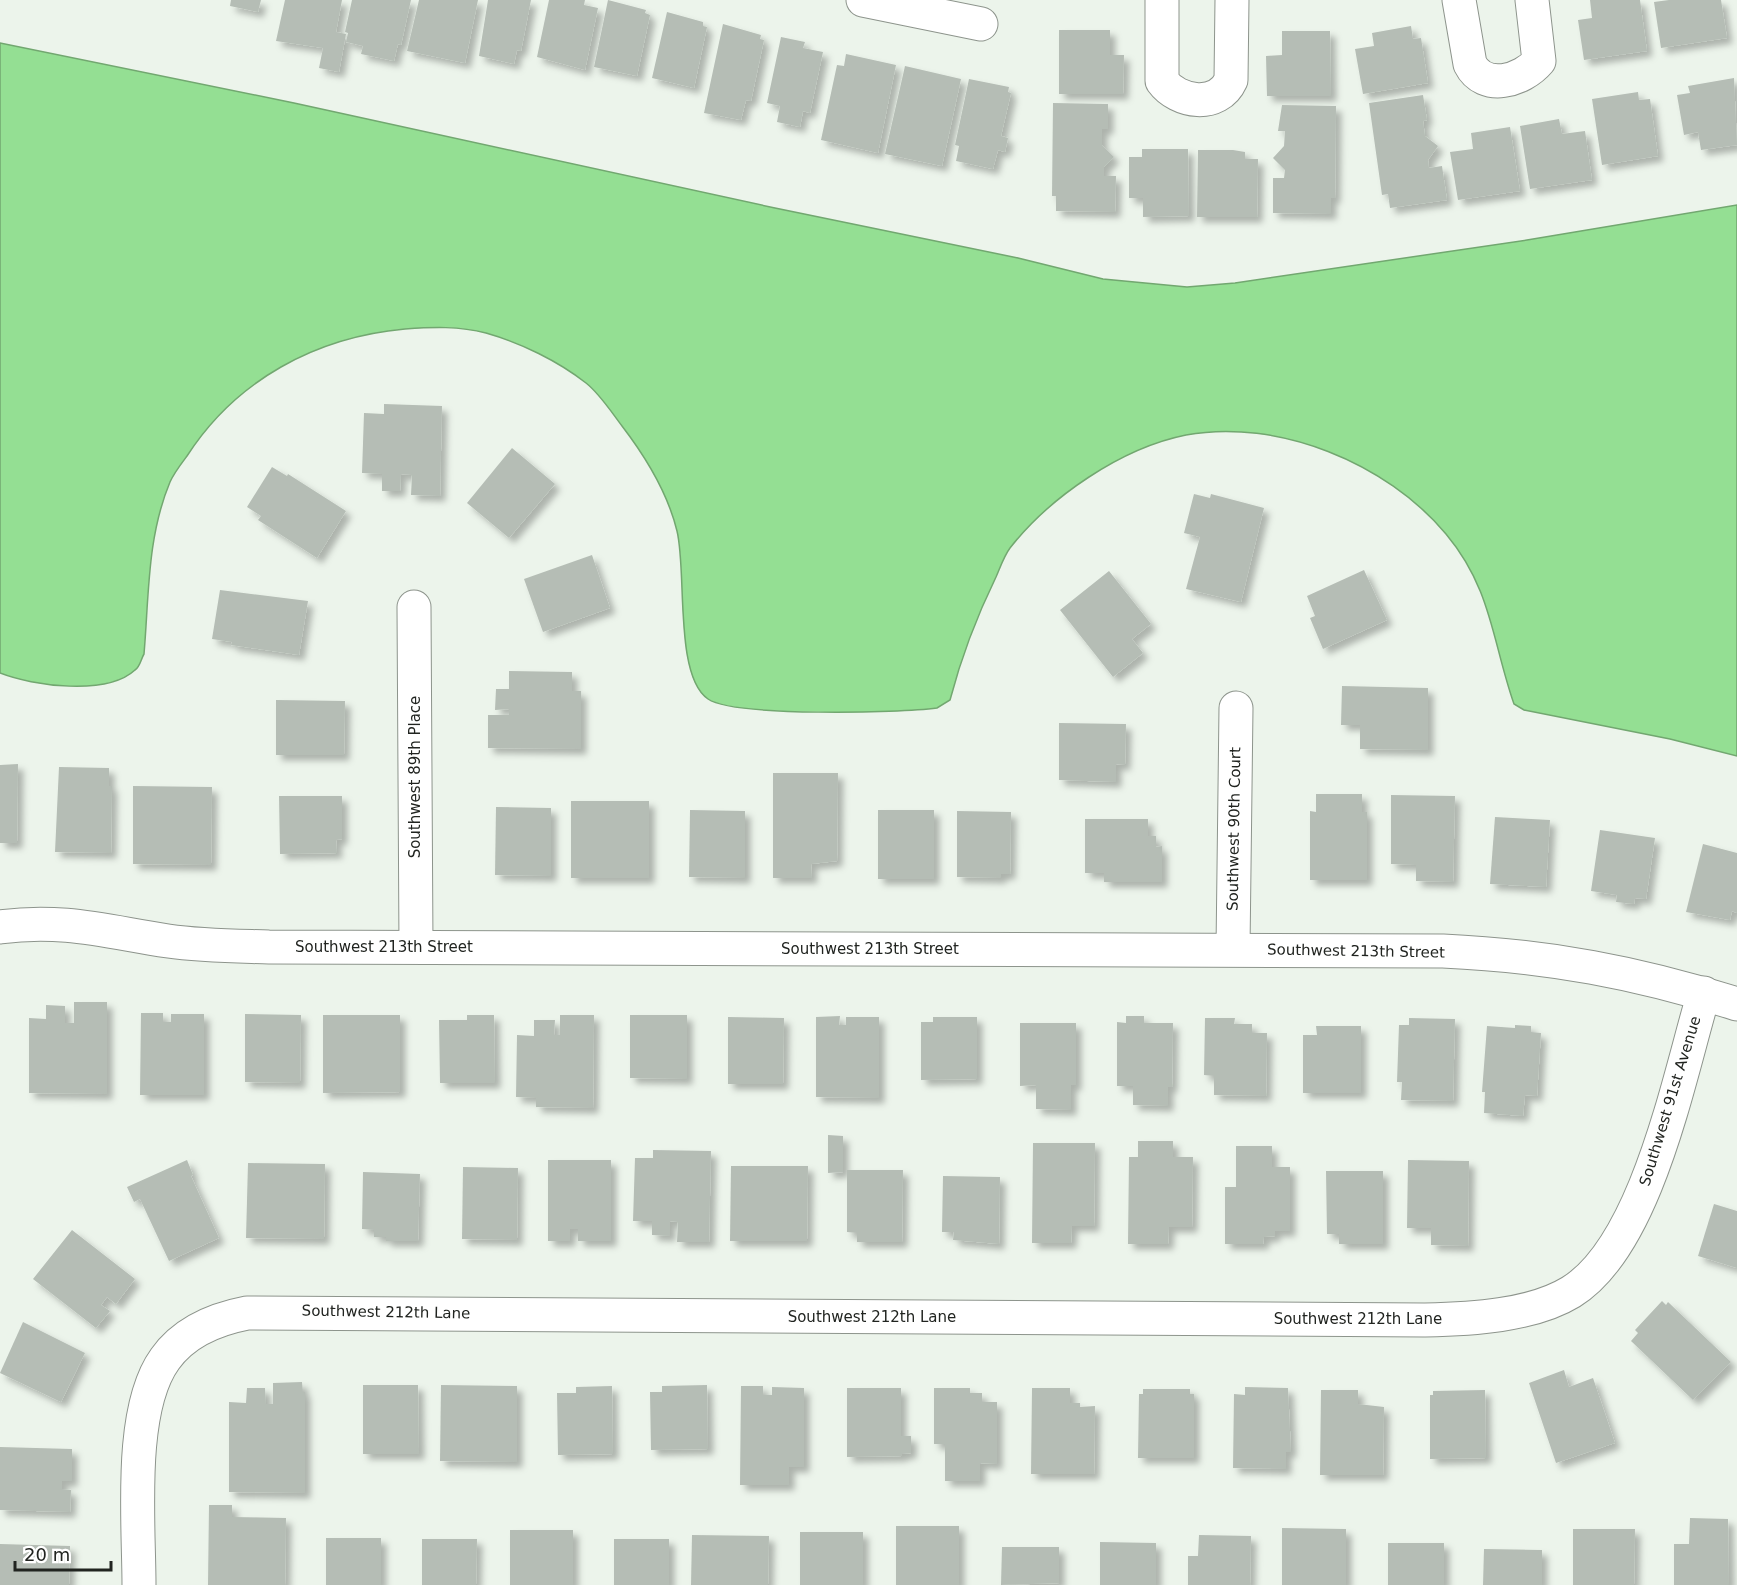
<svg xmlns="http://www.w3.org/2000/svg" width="1737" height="1585" viewBox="0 0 1737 1585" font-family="'DejaVu Sans',sans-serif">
<defs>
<filter id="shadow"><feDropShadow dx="5.5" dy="5.5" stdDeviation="3" flood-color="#0004"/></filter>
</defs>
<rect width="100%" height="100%" fill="#ecf4eb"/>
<!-- water -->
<path fill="#94df93" stroke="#72a770" stroke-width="1.5" d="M0 43 294 103 775 208 1018 258 1103 279 1187 287 1235 283 1527 240 1737 205V756L1670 739 1524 710 1514 704C1492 641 1492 589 1446 534 1387 463 1277 418 1186 435 1121 448 1050 497 1010 548 1004 556 1000 568 996 577 977 616 961 658 950 700L937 708C900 713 734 717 708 699 674 676 687 571 677 531 668 494 645 456 622 426 612 413 600 394 586 383 558 361 521 343 486 333 459 326 433 327 405 329 316 337 236 380 187 456 181 464 174 473 170 482 147 537 149 596 144 654 141 659 140 667 135 670 107 696 33 686 0 673Z"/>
<!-- building -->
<g fill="#b5bdb5" filter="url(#shadow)">
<path d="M231 0H261L258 12 230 6Z"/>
<path d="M285 0H342L336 32 346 34 339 72 319 68 323 48 276 41Z"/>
<path d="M352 0H411L401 45 398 44 394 61 361 54 363 46 346 42 348 33 345 32Z"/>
<path d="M419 0H478L465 63 407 51Z"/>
<path d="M488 0H531L521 51 517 50 514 64 479 56Z"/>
<path d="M549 0H585L584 5 598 8 585 70 537 57Z"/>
<path d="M608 0 646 10 645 13 650 15 637 76 594 67Z"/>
<path d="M1590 0H1640L1647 51 1584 60 1578 20 1592 18Z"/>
<path d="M1669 0H1721L1727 38 1661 48 1654 2Z"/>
<path d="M667 12 703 22V26L707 27 694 88 652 78Z"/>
<path d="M723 24 761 35 760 39 764 40 751 101 746 100 741 120 704 113Z"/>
<path d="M1411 26 1413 39 1421 38 1428 83 1363 94 1355 49 1374 46 1372 33Z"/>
<path d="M1059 30H1110V55H1124L1123 94H1059Z"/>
<path d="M1282 31H1330L1331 96H1267L1266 56 1282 55Z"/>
<path d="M781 37 805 42 803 48 823 52 810 113 803 111 800 127 777 122 780 106 767 103Z"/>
<path d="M846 54 896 65 878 153 821 140 837 65 844 66Z"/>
<path d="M905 66 961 79 942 166 885 154Z"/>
<path d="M1734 78 1737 145 1701 150 1698 132 1684 135 1677 95 1690 93 1688 86Z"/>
<path d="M969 79 1009 87 1008 92 1011 93 1001 136 1008 138 1005 152 998 150 993 169 956 161 959 146 955 145Z"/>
<path d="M1638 92 1639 100 1650 99 1658 156 1602 165 1592 99Z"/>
<path d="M1423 95 1427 120 1423 121 1425 136 1438 146 1428 160 1429 168 1442 166 1447 200 1390 208 1388 194 1382 195 1369 103Z"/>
<path d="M1053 103 1108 104V129H1102V145L1114 157 1104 167V176H1116L1115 212 1056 211V196H1052Z"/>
<path d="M1282 105 1336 106 1335 198H1331V214L1273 213V178H1284L1285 170 1273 158 1284 146 1285 131H1278Z"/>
<path d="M1559 119 1562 134 1585 131 1592 180 1530 189 1520 126Z"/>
<path d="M1510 127 1520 191 1458 200 1450 152 1473 149 1471 133Z"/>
<path d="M1142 149H1188L1189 216 1143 217V198H1129V157H1142Z"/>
<path d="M1198 150H1233L1245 152V159H1258L1257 217H1197Z"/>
<path d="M384 404 442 406 440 496 411 495 412 475 401 474 400 491H382V474L362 473 364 413 384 414Z"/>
<path d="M512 448 555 484 509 538 467 503Z"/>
<path d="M272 467 287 476 288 474 346 511 317 558 258 520 261 516 247 507Z"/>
<path d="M1194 494 1210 498 1211 494 1264 508 1241 602 1186 589 1200 537 1184 533Z"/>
<path d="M592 555 610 608 543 632 524 579Z"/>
<path d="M1364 570 1387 620 1323 649 1310 618 1315 616 1307 596Z"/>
<path d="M1109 571 1151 624 1132 639 1143 653 1113 677 1060 610Z"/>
<path d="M220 590 308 601 299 655 231 645 232 642 212 639Z"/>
<path d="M509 671 572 672V691H581V749L488 748V715H509V709L495 710 496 689H509Z"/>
<path d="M1342 686 1428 688V750L1360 749V725H1341Z"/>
<path d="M276 700 345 701 344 755H276Z"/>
<path d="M1059 723 1126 724 1125 765 1116 764V782L1059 780Z"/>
<path d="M18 764 17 843H0V765Z"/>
<path d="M59 767 109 768V786H112L111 853 55 852Z"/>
<path d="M773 773H838L837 861 811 864 812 878H773Z"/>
<path d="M133 786 212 787 211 865 133 864Z"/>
<path d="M1316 794H1362V812H1367V880H1310V811L1316 812Z"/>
<path d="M1391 795 1455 796 1453 882 1416 881V865L1391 864Z"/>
<path d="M279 796H342V839L336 840 337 853 280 854Z"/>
<rect x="571" y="801" width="78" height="77"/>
<path d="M496 807 551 808V876L495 875Z"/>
<path d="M690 810 745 811V878L689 877Z"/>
<rect x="878" y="810" width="56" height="69"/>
<path d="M957 811 1011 812 1010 874H1001V878L957 877Z"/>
<path d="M1495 817 1550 820 1546 887 1490 884Z"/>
<path d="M1085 819H1148V836H1156V847L1162 846V882H1104V873H1085Z"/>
<path d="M1600 830 1655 838 1646 899 1635 898 1634 904 1616 902 1617 895 1591 891Z"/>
<path d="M1703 844 1737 853V913L1732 911 1730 920 1686 912Z"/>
<path d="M74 1002H107V1094L29 1093V1018L46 1019V1005L65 1006V1023H74Z"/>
<path d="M141 1013H163V1022H171V1014H204V1095H140Z"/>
<path d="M245 1014 301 1015 300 1083 245 1082Z"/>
<path d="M323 1015H400V1092L323 1093Z"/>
<path d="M467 1015H494L495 1083H440L439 1020H467Z"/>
<path d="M560 1015H594L593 1108 536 1107V1098L516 1097 517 1035 534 1036V1020H555L554 1035H560Z"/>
<path d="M630 1015H687V1079L630 1078Z"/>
<path d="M840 1016 839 1025H846V1017H879V1098L816 1097V1017Z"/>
<path d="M1126 1016H1144V1023H1173L1172 1087H1168V1106L1133 1105V1086H1117V1022L1126 1023Z"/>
<path d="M728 1017 784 1018 783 1084H728Z"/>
<path d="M933 1017H977V1079L921 1080V1022H933Z"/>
<path d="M1205 1018H1235L1234 1024H1252V1033H1267L1266 1096 1214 1095V1076L1204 1075Z"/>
<path d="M1409 1018 1455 1019 1453 1101 1401 1100 1402 1082H1397L1399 1025H1409Z"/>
<path d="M1020 1023H1076V1085H1071V1110L1036 1109V1085L1020 1086Z"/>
<path d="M1515 1025 1531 1026V1032L1541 1033 1537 1096 1525 1095 1523 1116 1484 1113 1485 1092H1482L1487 1026 1515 1028Z"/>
<path d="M1316 1026H1361V1093H1303V1035H1317Z"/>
<path d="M828 1135 843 1136V1172L828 1173Z"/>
<path d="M1138 1141H1173V1157H1193L1192 1227H1169L1168 1244H1128L1129 1157H1138Z"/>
<path d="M1033 1143H1095L1094 1226H1072L1071 1243H1032Z"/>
<path d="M1236 1146H1272V1167H1290V1231H1275V1236L1264 1237 1263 1244H1225V1187H1236Z"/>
<path d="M653 1150 711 1151 709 1242H677L678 1222 670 1221V1236L652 1235V1221H633L635 1158H653Z"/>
<path d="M187 1160 193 1175 191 1176 219 1238 169 1261 140 1199 134 1202 127 1187Z"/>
<path d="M548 1160H611V1241H578V1229H570V1241H548Z"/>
<path d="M1408 1160 1469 1161 1468 1246 1431 1245V1228H1407Z"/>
<path d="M248 1163 325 1164 324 1239 246 1238Z"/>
<path d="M731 1166H808L807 1241H730Z"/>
<path d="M463 1167 518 1168 517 1240 462 1239Z"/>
<path d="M847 1170H903L902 1242H857V1233L847 1232Z"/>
<path d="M1326 1171H1383V1244H1339V1234H1327Z"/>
<path d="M363 1172 420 1174 418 1241H386V1237H374V1230L362 1229Z"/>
<path d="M943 1176 1000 1177 999 1244 953 1240 954 1232H942Z"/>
<path d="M1714 1204 1737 1211V1268L1698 1256Z"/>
<path d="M72 1230 135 1279 116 1304 107 1297 101 1305 110 1311 96 1328 33 1279Z"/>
<path d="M1662 1301 1666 1305 1668 1302 1731 1362 1693 1400 1631 1341 1638 1333 1635 1330Z"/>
<path d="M23 1322 85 1353 61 1402 0 1373Z"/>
<path d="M1564 1370 1569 1387 1593 1378 1615 1443 1556 1463 1529 1383Z"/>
<path d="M302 1382 303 1392H305V1493L229 1492V1402L246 1403 247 1388H265L266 1404H273V1383Z"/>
<path d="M363 1385H418L419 1454H363Z"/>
<path d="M441 1385 517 1386V1462L440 1461Z"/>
<path d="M707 1385 708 1449 651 1450 650 1392H662V1386Z"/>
<path d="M612 1386 613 1454 558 1455 557 1393H576V1387Z"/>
<path d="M741 1386H763V1395H772V1387L804 1388V1467H789V1485H740Z"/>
<path d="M1245 1387 1288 1388 1291 1452H1286V1469L1233 1468 1234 1394 1245 1395Z"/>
<path d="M847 1388H901V1436H911V1453L902 1454V1456L847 1457Z"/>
<path d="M934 1388H970V1393H982V1402H997V1464L980 1463V1481H945V1444H934Z"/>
<path d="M1032 1388H1070V1403H1080V1407L1095 1406 1094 1474H1031Z"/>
<path d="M1143 1389H1190V1394H1194V1458H1138L1139 1394H1143Z"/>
<path d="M1321 1390H1358V1404L1384 1407 1383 1475H1320Z"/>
<path d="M1485 1390 1486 1458 1430 1459V1395H1433V1391Z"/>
<path d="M0 1447 72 1449V1481H62V1489L71 1490 70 1512 0 1510Z"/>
<path d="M209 1505H232V1517L286 1518 285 1585H208Z"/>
<path d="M1690 1518 1728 1519 1729 1585H1674V1544H1689Z"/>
<rect x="896" y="1526" width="63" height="59"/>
<path d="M1282 1528 1346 1529V1585H1282Z"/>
<path d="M1573 1529H1635L1634 1585H1573Z"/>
<rect x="510" y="1530" width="63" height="55"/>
<rect x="800" y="1532" width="63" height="53"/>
<path d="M692 1535 769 1536 768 1585H691Z"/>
<path d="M1199 1535 1251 1536 1250 1585H1188V1556H1198Z"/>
<rect x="326" y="1538" width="55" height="47"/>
<path d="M422 1539H477L476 1585H422Z"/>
<rect x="614" y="1539" width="55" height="46"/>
<path d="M1100 1542 1156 1543V1585H1100Z"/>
<rect x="1388" y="1543" width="56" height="42"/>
<path d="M0 1544 70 1546 69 1585H0Z"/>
<path d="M1002 1547H1059V1583L1001 1585Z"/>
<path d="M1484 1549 1542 1550V1585H1483Z"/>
</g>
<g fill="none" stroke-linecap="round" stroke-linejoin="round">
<defs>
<g id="street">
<path d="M863 0 981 24"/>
<path d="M1162 0V81C1178 103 1218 109 1231 80L1232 0"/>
<path d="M1459 0 1470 64C1484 92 1522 81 1539 61L1532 0"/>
<path d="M414 607 416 946"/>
<path d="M0 927C62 918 108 932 168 941 202 946 236 946 269 947L1443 951C1549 956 1636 972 1737 1004"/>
<path d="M1233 949 1236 708"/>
<path d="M139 1585C139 1523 128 1410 165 1359 184 1332 216 1319 247 1313L1425 1320C1470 1319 1532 1316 1571 1292 1647 1245 1679 1076 1704 993"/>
</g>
</defs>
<!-- street casing -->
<use href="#street" stroke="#8d948c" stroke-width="35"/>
<!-- street -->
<use href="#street" stroke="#fff" stroke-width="33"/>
</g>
<g text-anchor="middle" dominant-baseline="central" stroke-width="4.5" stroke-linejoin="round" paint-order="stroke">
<!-- street labels -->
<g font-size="15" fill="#212420" stroke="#fff">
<text transform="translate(415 777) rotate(-90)">Southwest 89th Place</text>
<text transform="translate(1234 829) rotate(-89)">Southwest 90th Court</text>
<text x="384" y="947">Southwest 213th Street</text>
<text x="870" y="949">Southwest 213th Street</text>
<text transform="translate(1356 951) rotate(1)">Southwest 213th Street</text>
<text transform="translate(1670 1101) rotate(-73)">Southwest 91st Avenue</text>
<text transform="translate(386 1312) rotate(1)">Southwest 212th Lane</text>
<text x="872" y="1317">Southwest 212th Lane</text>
<text x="1358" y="1319">Southwest 212th Lane</text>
</g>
</g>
<!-- scale -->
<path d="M15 1561v9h96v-9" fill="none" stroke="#212420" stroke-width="3"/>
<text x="24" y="1561" font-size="18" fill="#212420" stroke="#ffffff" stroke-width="4.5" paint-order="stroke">20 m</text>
</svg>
